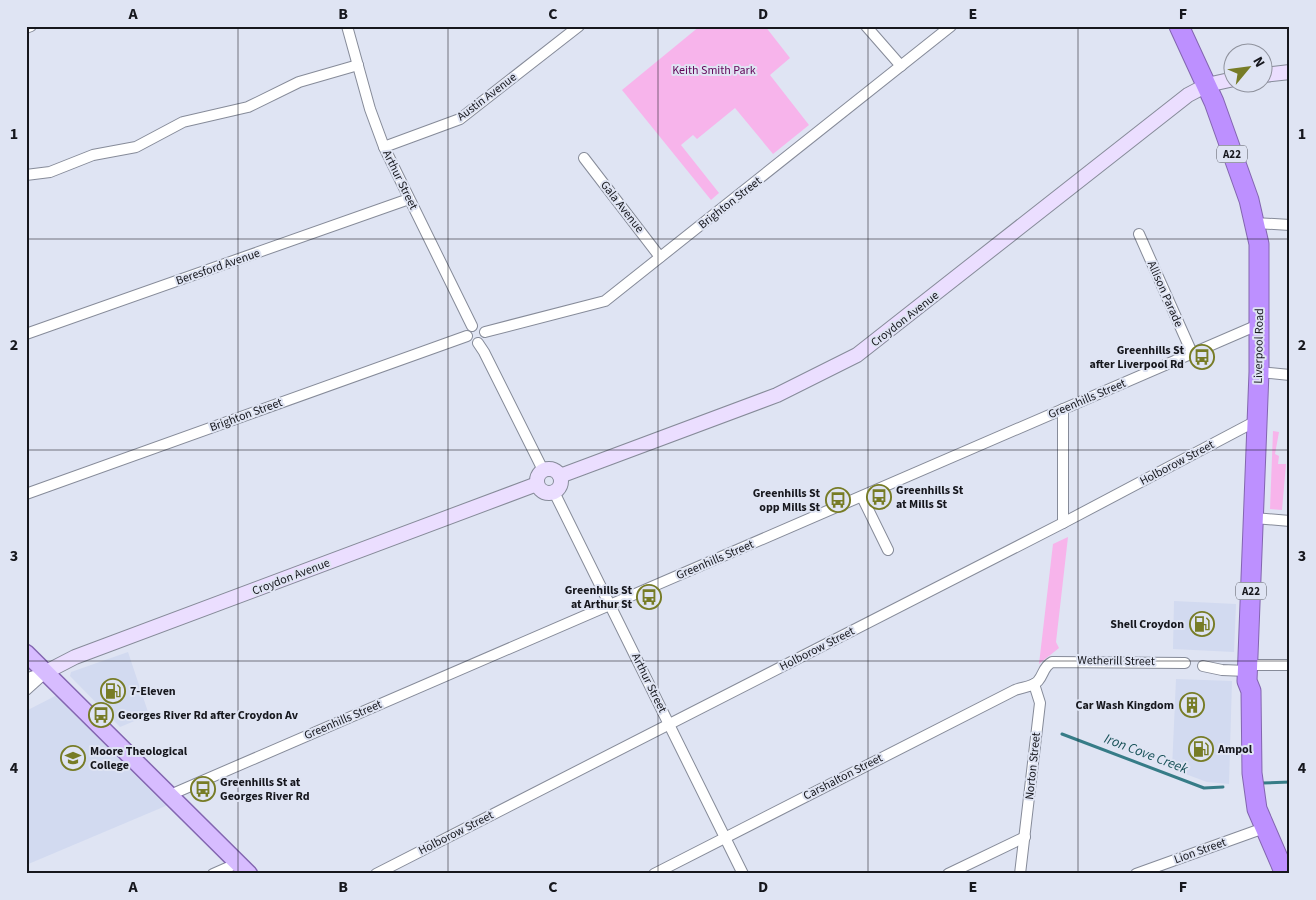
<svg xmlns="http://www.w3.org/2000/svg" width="1316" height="900" viewBox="0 0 1316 900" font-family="'Source Sans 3',sans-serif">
<rect width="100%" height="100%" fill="#dfe4f3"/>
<!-- built -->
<g fill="#d2daf0">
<path d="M1174 601 1236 604 1234 652 1173 649Z"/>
<path d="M128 652 149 715 120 727 70 676 71 672Z"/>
<path d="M1176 679 1232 681 1229 784 1207 782 1172 769Z"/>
<path d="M57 695 168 805 26 865V711Z"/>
</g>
<!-- green -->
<g fill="#f7b4eb">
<path d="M700 26H765L790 58 770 75 809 125 773 154 735 108 697 139 693 135 681 145 719 193 711 200 622 90Z"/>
<path d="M1273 431 1279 432 1275 454 1279 456 1278 464H1286L1282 510 1270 509Z"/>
<path d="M1068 537 1056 642 1059 648 1039 664 1053 544Z"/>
</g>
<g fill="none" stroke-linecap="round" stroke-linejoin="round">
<!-- stream -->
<g stroke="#367c87" stroke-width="3">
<path d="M1062 734 1204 788 1223 787"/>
<path d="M1262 783 1290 782"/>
</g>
<defs>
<g id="street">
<path d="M347 26 370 109 384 147 472 326"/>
<path d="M866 26 901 66"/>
<path d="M26 28 31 26"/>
<path d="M384 147 460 119 579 26"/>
<path d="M584 158 660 257"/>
<path d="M26 175 50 172 93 155 136 147 183 122 248 107 299 82 358 65"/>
<path d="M1255 223 1290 225"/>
<path d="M1139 234 1192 353"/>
<path d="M485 332 605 301 951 26"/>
<path d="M26 334 409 199"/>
<path d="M478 343 484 352 543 470"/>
<path d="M1259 372 1290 375"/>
<path d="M554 492 743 874"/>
<path d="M26 494 467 336"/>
<path d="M862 497 888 550"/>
<path d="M1254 518 1290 521"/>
<path d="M1063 523V409"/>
<path d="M1248 665H1290"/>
<path d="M1203 666 1222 670 1247 671"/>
<path d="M26 679 45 672"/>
<path d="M26 690 46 672"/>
<path d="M170 795 1260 324"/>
<path d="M213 874 238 863"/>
<path d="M376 874 1063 523 1256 421"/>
<path d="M654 874 1015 690C1022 687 1033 687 1038 681 1044 674 1043 667 1052 662L1185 663"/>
<path d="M948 874 1025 837"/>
<path d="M1020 874 1040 703 1034 684"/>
<path d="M1136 874 1264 828"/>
</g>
<g id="secondary">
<path d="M1264 75 1290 72"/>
<circle cx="549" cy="481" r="12"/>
<path d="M560 476 777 395 857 355 1188 95 1207 85 1234 79"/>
<path d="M46 672 75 657 537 484"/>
</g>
<path id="primary" d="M26 653 249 874"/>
<path id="highway" d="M1179 26 1214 102 1249 200 1259 244V372L1247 681 1251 691 1252 773 1257 809 1285 874"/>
</defs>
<!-- street casing -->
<use href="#street" stroke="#868b99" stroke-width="12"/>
<!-- secondary casing -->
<use href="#secondary" stroke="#868b99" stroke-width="16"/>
<!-- primary casing -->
<use href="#primary" stroke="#8366b0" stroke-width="19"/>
<!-- highway casing -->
<use href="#highway" stroke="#8366b0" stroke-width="21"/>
<!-- street -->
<use href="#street" stroke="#fff" stroke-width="10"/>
<!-- secondary -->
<use href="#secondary" stroke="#ebdeff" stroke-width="14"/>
<!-- primary -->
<use href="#primary" stroke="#d7bcff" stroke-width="16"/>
<!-- highway -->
<use href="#highway" stroke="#bd90ff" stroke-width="19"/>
</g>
<!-- grid -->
<path fill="none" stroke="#16171d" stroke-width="1" stroke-opacity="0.55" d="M238 26V874M448 26V874M658 26V874M868 26V874M1078 26V874M26 239H1290M26 450H1290M26 661H1290"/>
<!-- icons -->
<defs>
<symbol id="bus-ring" viewBox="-11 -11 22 22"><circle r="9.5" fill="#dfe4f3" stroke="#777c26" stroke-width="1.5"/><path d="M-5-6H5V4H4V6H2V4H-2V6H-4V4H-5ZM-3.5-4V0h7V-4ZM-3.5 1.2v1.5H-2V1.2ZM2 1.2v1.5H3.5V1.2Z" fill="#777c26"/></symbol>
<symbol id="fuel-ring" viewBox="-11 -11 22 22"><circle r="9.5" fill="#dfe4f3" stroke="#777c26" stroke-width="1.5"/><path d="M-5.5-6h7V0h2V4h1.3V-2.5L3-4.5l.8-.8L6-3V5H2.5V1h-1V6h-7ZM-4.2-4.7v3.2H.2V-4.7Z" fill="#777c26"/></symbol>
<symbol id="building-ring" viewBox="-11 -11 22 22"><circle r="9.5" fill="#dfe4f3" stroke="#777c26" stroke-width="1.5"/><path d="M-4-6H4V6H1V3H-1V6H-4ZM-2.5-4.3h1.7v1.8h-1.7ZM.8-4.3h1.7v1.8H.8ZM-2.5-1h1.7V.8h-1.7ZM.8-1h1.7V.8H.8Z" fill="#777c26"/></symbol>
<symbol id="school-ring" viewBox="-11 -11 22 22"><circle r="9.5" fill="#dfe4f3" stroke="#777c26" stroke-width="1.5"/><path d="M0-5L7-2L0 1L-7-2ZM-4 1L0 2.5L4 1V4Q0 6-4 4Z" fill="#777c26"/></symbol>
</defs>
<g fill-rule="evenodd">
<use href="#bus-ring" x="1188" y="343" width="28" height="28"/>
<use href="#bus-ring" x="865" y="483" width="28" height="28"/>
<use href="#bus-ring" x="824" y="486" width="28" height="28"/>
<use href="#bus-ring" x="635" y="583" width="28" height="28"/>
<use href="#fuel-ring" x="1188" y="610" width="28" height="28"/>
<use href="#fuel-ring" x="99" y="677" width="28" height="28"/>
<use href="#building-ring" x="1178" y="691" width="28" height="28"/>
<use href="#bus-ring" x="87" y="701" width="28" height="28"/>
<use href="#fuel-ring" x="1187" y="735" width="28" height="28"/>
<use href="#school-ring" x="59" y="744" width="28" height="28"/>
<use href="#bus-ring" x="189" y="775" width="28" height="28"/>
</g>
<g text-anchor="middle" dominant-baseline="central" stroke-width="4" stroke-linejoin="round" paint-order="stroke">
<!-- shield labels -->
<g fill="#dfe4f3" stroke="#52545d" stroke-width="1">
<rect x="1217" y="145.5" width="30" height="17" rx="4"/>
<rect x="1236" y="582.5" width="30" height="17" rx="4"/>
</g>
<g font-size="11" font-weight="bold" fill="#16171d">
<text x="1232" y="154">A22</text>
<text x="1251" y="591">A22</text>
</g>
<!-- park labels -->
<g font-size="12" fill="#600557" stroke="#dfe4f3">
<text x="714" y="70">Keith Smith Park</text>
</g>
<!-- street labels -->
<g font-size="12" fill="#16171d" stroke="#dfe4f3">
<text transform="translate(487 97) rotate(-37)">Austin Avenue</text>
<text transform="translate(400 180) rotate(64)">Arthur Street</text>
<text transform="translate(730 203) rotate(-38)">Brighton Street</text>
<text transform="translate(622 207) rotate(52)">Gala Avenue</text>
<text transform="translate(218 267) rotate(-19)">Beresford Avenue</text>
<text transform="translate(1165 294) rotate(66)">Allison Parade</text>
<text transform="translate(905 319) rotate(-38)">Croydon Avenue</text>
<text transform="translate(1259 346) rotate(-89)">Liverpool Road</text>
<text transform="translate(1087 399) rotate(-23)">Greenhills Street</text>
<text transform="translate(246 415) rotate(-20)">Brighton Street</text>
<text transform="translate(1177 463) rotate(-28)">Holborow Street</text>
<text transform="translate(715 560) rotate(-23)">Greenhills Street</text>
<text transform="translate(291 577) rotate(-21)">Croydon Avenue</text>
<text transform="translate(817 649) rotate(-27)">Holborow Street</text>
<text transform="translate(1116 661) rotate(1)">Wetherill Street</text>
<text transform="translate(649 683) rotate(64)">Arthur Street</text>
<text transform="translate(343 720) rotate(-23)">Greenhills Street</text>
<text transform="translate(1033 766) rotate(-84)">Norton Street</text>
<text transform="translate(843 777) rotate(-27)">Carshalton Street</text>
<text transform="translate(456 833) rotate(-27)">Holborow Street</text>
<text transform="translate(1200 851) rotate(-20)">Lion Street</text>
</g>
<!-- poi labels -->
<g font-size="12" font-weight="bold" fill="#16171d" stroke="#dfe4f3" text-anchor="start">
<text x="1184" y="350" text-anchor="end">Greenhills St<tspan x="1184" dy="14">after Liverpool Rd</tspan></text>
<text x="896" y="490">Greenhills St<tspan x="896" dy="14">at Mills St</tspan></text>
<text x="820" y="493" text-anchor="end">Greenhills St<tspan x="820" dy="14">opp Mills St</tspan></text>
<text x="632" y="590" text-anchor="end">Greenhills St<tspan x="632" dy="14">at Arthur St</tspan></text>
<text x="1184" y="624" text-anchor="end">Shell Croydon</text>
<text x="130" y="691">7-Eleven</text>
<text x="1174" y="705" text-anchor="end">Car Wash Kingdom</text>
<text x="118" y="715">Georges River Rd after Croydon Av</text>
<text x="1218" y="749">Ampol</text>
<text x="90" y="751">Moore Theological<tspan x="90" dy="14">College</tspan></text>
<text x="220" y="782">Greenhills St at<tspan x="220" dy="14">Georges River Rd</tspan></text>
</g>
<!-- water labels -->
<g font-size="14" font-style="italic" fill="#165057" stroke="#dfe4f3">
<text transform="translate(1146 754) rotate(21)">Iron Cove Creek</text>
</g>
</g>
<!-- border -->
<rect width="1316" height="900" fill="none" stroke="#dfe4f3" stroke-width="55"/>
<!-- north arrow -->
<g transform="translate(1248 68) rotate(61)"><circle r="24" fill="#dfe4f3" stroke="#8f929d"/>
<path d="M0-4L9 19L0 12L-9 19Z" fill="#777c26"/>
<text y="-8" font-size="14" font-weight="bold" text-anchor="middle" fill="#16171d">N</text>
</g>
<rect x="28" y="28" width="1260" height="844" fill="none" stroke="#16171d" stroke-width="2"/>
<g font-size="16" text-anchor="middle" font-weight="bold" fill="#16171d">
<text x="133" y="19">A</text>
<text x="343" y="19">B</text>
<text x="553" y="19">C</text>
<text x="763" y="19">D</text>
<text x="973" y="19">E</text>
<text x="1183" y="19">F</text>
<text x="14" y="139">1</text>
<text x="1302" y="139">1</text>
<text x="14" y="350">2</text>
<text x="1302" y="350">2</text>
<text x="14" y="561">3</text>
<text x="1302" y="561">3</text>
<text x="14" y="773">4</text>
<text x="1302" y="773">4</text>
<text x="133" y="892">A</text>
<text x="343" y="892">B</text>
<text x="553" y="892">C</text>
<text x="763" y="892">D</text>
<text x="973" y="892">E</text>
<text x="1183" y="892">F</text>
</g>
</svg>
